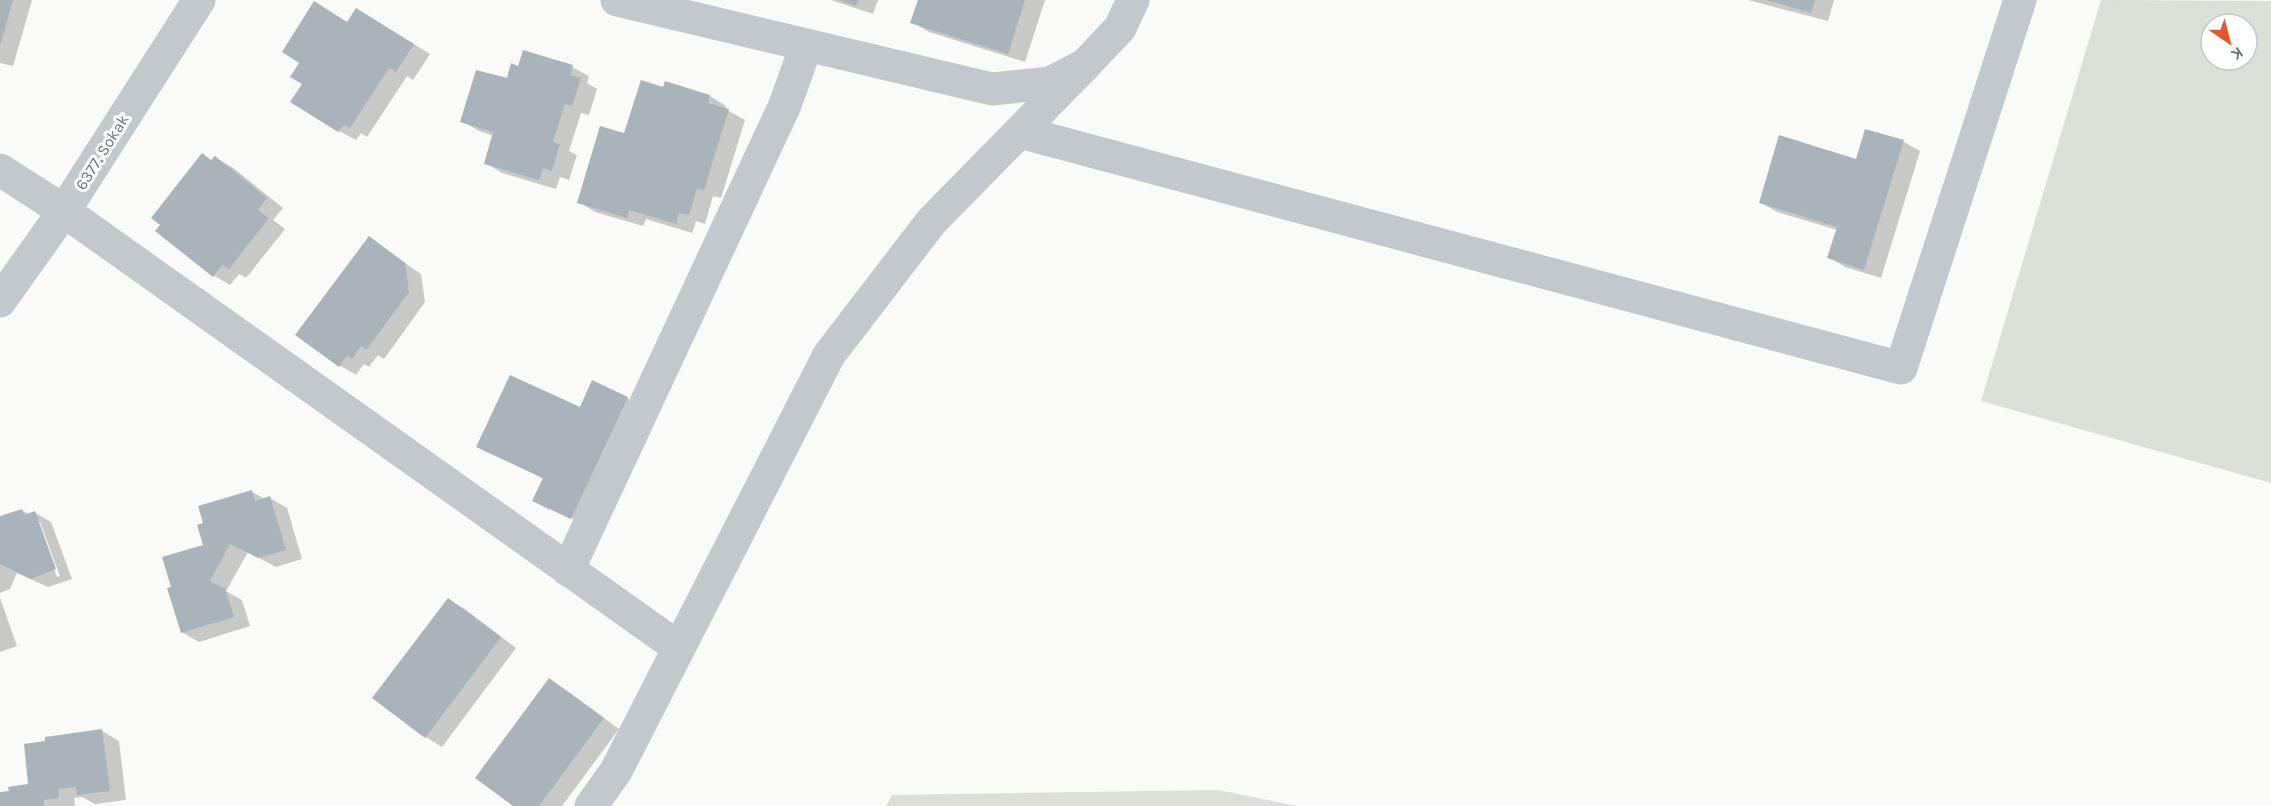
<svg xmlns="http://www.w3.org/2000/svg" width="2271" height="806" viewBox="0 0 2271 806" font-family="Karla,sans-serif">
<rect width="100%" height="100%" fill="#fafaf8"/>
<!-- green -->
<g fill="#dadfd7" fill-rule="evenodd">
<path d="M2101 0 2271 1V483L1981 401ZM2211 24H2247V60H2211Z"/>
<path d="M1218 790 1298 806H886L892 795Z"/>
</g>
<!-- shadow -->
<g fill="#0003" fill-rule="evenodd">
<path d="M0 0H32L13 66 0 63Z"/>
<path d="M831 0H878L873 14Z"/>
<path d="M919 0H1045L1025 62 929 32 912 22Z"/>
<path d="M1748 0H1834L1828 21Z"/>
<path d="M373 19 430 54 413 80 407 76 367 137 361 133 356 140 339 131 348 24Z"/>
<path d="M572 67 589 76 587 83 597 89 589 115 581 113 569 151 577 155 569 180 560 177 556 189 502 173 486 163 494 136 479 131 462 121 519 68Z"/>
<path d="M666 83 710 96 726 106 725 109 745 120 721 198 713 196 705 224 696 221 692 233 646 219 643 226 595 212 579 202 625 135 664 89Z"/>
<path d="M1866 130 1904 142 1920 151 1881 278 1845 267 1829 257 1837 230 1777 212 1760 202 1857 160Z"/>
<path d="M215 158 232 167 283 208 273 220 285 229 246 278 239 274 230 285 213 275 212 161Z"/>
<path d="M369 238 421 274 425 302 384 359 378 355 369 367 364 364 356 375 339 365Z"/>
<path d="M627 398 644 407 578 521 549 508V510L534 501 544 479 478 447 580 409Z"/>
<path d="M252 492 265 499 270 498 287 508 302 559 276 567 248 552 226 591 242 600 250 626 199 642 182 632 173 588 205 546Z"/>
<path d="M21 510 29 514 34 512 51 522 72 579 48 587 17 573 10 589 0 593V518ZM37 522H40L60 576 57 577Z"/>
<path d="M0 598 17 646 0 652Z"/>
<path d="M448 600 465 609 516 648 442 747 426 737Z"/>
<path d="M549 680 566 690 619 729 562 806H515Z"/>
<path d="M102 731 119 741 126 800 95 804 82 797 74 798 75 806H0V794L30 785Z"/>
</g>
<!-- building -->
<g fill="#aab3b9">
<path d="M0 0H13L1 43H0Z"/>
<path d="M840 0H858L856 6Z"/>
<path d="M918 0H1025L1008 54 910 23Z"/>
<path d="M1766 0H1815L1811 13Z"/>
<path d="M314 1 347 22 356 8 414 44 396 72 389 68 350 128 344 125 338 132 290 102 302 84 290 77 299 63 282 52Z"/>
<path d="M523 50 573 65 570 75 581 78 572 106 565 104 553 142 560 144 552 171 543 168 539 180 484 164 493 132 460 122 476 70 507 78 511 63 518 66Z"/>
<path d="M641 80 663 87 665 81 710 95 708 103 729 109 704 190 697 188 689 215 679 213 676 224 629 210 627 218 577 203 600 126 624 133Z"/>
<path d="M1865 129 1904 140 1864 270 1827 258 1837 227 1759 203 1779 135 1856 159Z"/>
<path d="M202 153 211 160 215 156 267 198 258 210 269 218 229 269 222 265 213 277 155 231 160 225 151 218Z"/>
<path d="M369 236 405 263 409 292 366 350 361 346 352 359 347 355 339 367 295 335Z"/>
<path d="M510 375 580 407 592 380 628 397 571 519 532 501 543 478 476 447Z"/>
<path d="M252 490 255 501 270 496 286 550 258 558 230 544 210 581 225 589 234 617 181 633 167 588 171 587 162 557 203 545 197 525 203 523 198 506Z"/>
<path d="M22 509 24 515 35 511 56 569 31 579 0 564V516Z"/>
<path d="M448 598 501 637 425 738 372 698Z"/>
<path d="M549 678 604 718 539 806H513L475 778Z"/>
<path d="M102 729 110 791 77 795 76 787 58 789 59 798 44 800V806H0V792L9 791 8 787 28 784 24 744 45 741V737Z"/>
</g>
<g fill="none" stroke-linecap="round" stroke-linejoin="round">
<!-- street -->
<g stroke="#c3c8cc" stroke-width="33">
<path d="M617 0 992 89 1050 83 1085 65 1120 28 1133 0"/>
<path d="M1020 132 1901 368 2020 0"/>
<path d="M0 170 64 211 679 648"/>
<path d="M0 301 64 211 199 0"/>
<path d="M568 570 785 105 806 46"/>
<path d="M591 806 616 771 829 355 931 222 1085 65"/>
</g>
</g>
<g text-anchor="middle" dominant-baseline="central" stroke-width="6" stroke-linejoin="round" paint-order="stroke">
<!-- street labels -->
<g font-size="16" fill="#657683" stroke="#fff">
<text transform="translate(102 152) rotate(-58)">6377. Sokak</text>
</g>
</g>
<!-- north arrow -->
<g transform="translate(2229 42) rotate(145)"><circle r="28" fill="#ffffff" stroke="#c1c8cd" stroke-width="1.5"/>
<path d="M0-4.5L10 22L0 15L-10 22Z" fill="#e4572e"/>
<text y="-9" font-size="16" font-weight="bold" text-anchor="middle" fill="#657683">K</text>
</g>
</svg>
